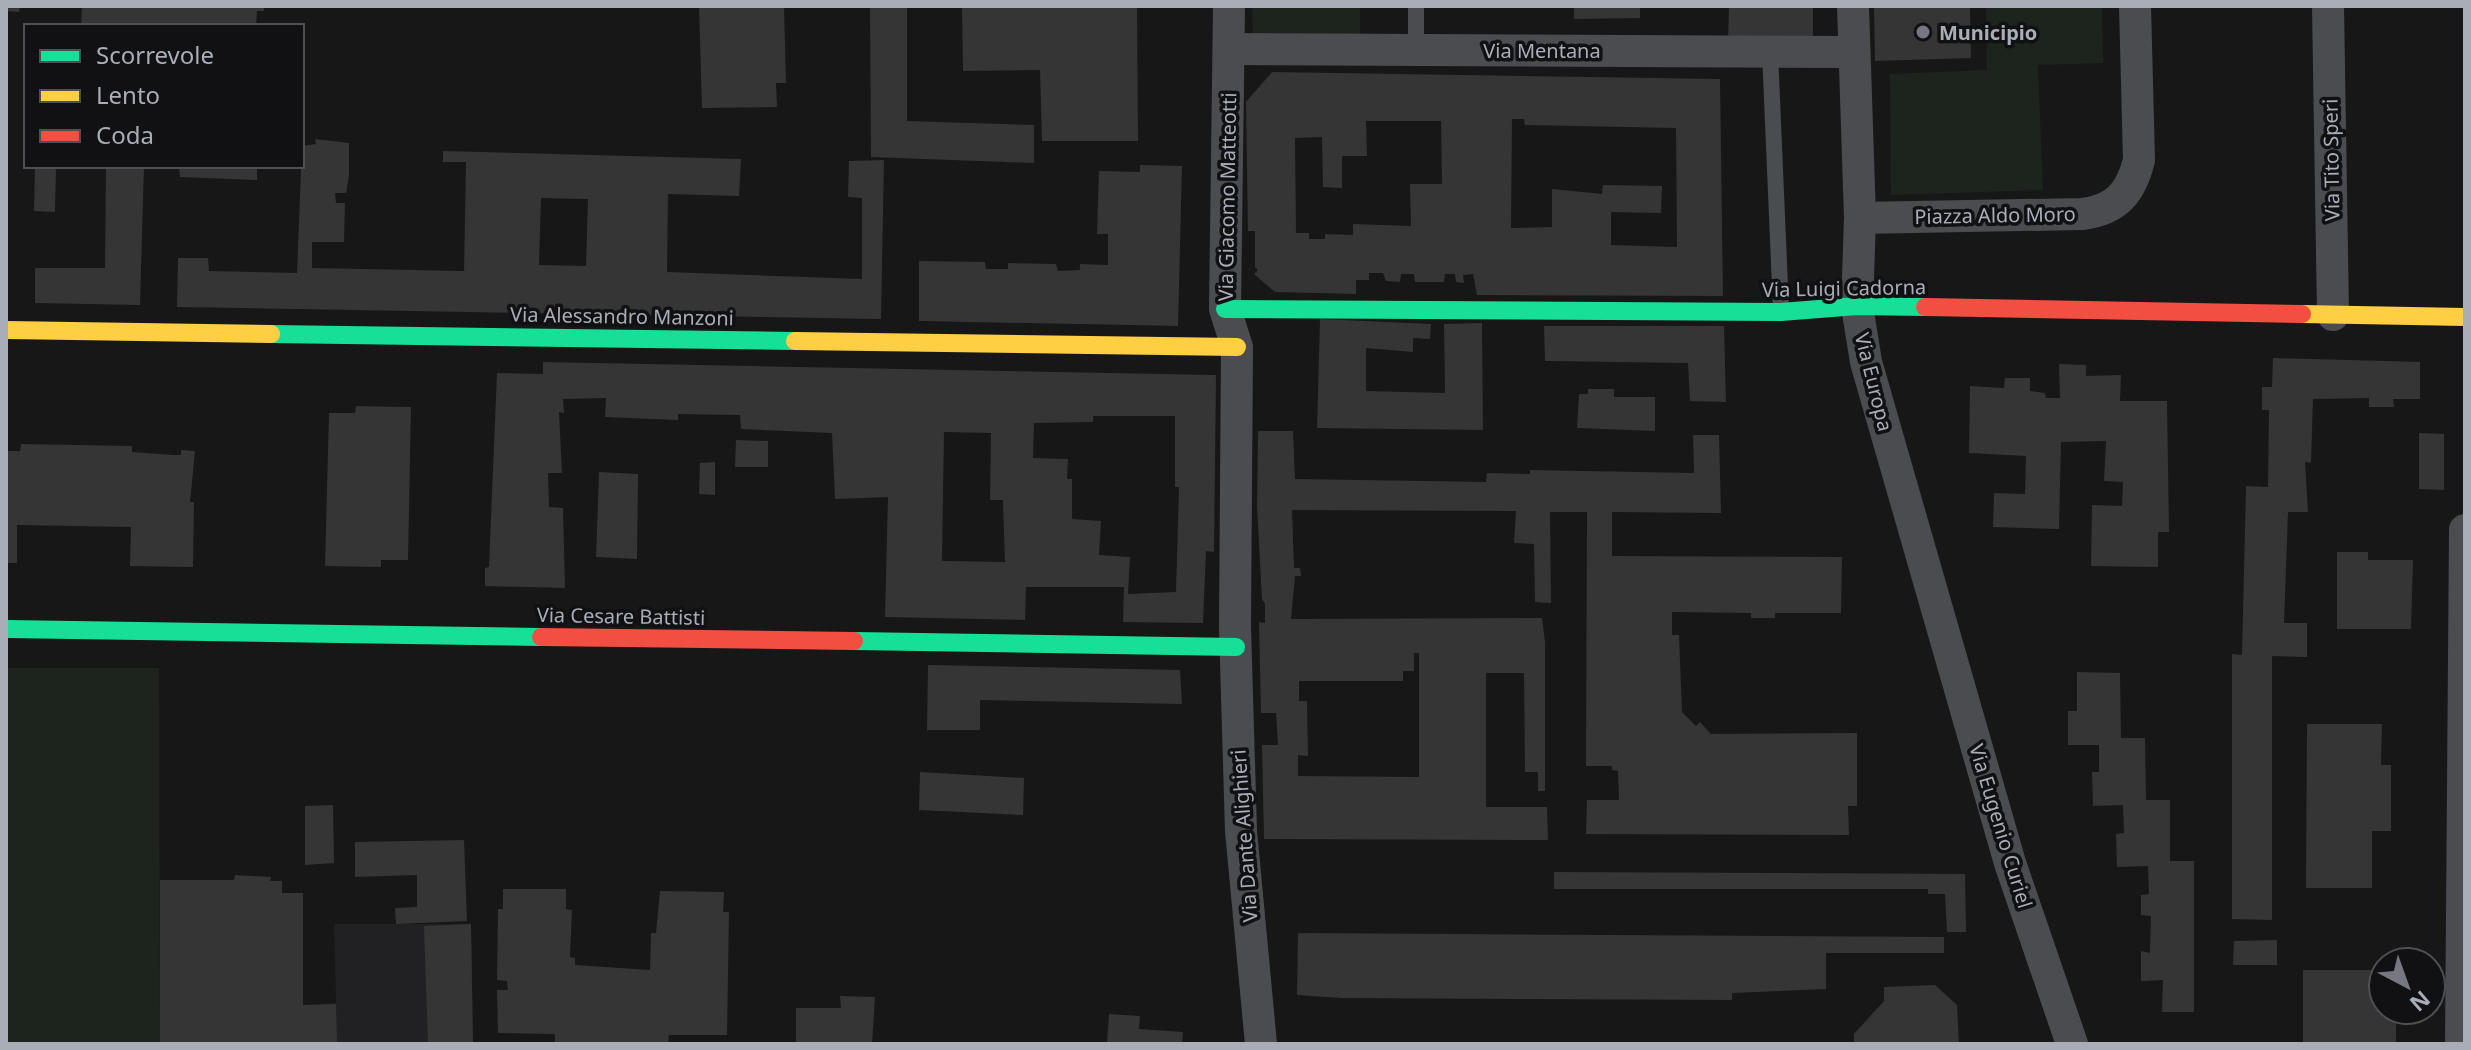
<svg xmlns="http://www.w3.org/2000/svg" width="2471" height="1050" viewBox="0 0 2471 1050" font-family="'Noto Sans',sans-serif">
<rect width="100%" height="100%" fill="#171717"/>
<!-- built -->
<path fill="#212123" d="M334 924H471L473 1044H304L303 1005 336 1003Z"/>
<!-- green -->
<g fill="#1d241e">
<path d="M1252 6H1360V38L1253 37Z"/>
<path d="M1986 6H2102L2103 63 2038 65 2043 190 1891 195 1890 74 1987 70Z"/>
<path d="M6 668H159L160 1044H6Z"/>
</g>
<!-- building -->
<g fill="#353536" fill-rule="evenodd">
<path d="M6 6H20L19 12 6 11Z"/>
<path d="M82 6H264V11H257L256 26H81Z"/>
<path d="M699 6H784L786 83H776L777 107 702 108Z"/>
<path d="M870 6H907V121L1034 125V163L871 157Z"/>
<path d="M962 6H1137L1138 141H1042L1040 70 963 71Z"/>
<path d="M1574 6H1640V18L1574 19Z"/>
<path d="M1729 6H1813V43L1728 41Z"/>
<path d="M1874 6H1970L1971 58 1875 61Z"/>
<path d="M1272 72 1720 79 1723 296 1477 295 1473 274 1463 275 1464 283 1456 282 1455 274H1445L1444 282H1415L1414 274H1401L1400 282 1386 281 1383 273H1369V280H1356V294L1275 292 1254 274 1258 270 1255 267V231H1248L1246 102ZM1512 119H1524L1525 125 1676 128 1677 247 1611 245V212L1661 213 1662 186 1603 185 1602 194 1552 189V227L1511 228ZM1366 121H1441L1442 184H1410L1411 226 1353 224V235L1325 234V239H1309V233H1296L1295 138 1322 137 1323 187 1342 188V156H1367Z"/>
<path d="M315 139 349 143V176L346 193H335L336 203H345L344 242H312V268L464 271 466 162H443V151L741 159 739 196 668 194 667 272 862 279V198L848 197 849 161 884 160 881 319 177 307 178 258H208L209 271 297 273 302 146 316 144ZM541 198 588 199 586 266 539 265Z"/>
<path d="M1140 165 1182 166 1178 326 919 321V261L985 262 986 269H1008V263L1056 264 1058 271 1080 270V264L1108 265V234H1097L1099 171 1140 172Z"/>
<path d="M35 166H56L55 212 34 211Z"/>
<path d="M106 166H144L140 305 35 303V268H105Z"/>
<path d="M179 166H257V180L180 177Z"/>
<path d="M1320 319 1431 324 1430 339 1413 338V352L1366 348V391L1445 393 1444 324 1482 323 1483 430 1317 428Z"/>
<path d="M1544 326H1724L1726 402 1690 401 1688 363 1545 361Z"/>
<path d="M2273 358 2420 362V399H2393L2394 407H2369V398L2313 399 2311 463 2305 462 2308 512H2288L2284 623H2307V657L2272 656V920L2232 919V654L2242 655 2246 486 2268 487 2269 410H2262V387H2272Z"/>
<path d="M543 362 1216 375 1214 552 1206 551 1203 623 1123 622 1124 587H1026L1025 620 885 617 888 497 835 499 832 433 741 429 740 415 678 414V420L605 417 606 398 563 399 564 413 559 412 562 473H548L549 507 563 508 565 588 485 586V568L489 567 497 373 543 374ZM1093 416H1175V487H1179L1176 592 1128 594 1130 557 1099 555 1101 521 1072 519V479H1067L1068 459 1033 458 1034 423 1093 422ZM944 432 991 433 990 500H1003L1005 562 942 561Z"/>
<path d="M2059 364 2086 365V376L2121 375 2120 401H2167L2169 532H2158V567L2091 566 2092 505 2122 506 2123 482 2104 481 2106 441 2061 442 2059 529 1993 527 1994 493 2025 494 2026 456 1969 453 1970 386 2004 388 2005 378H2030V391L2045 393 2046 398H2060Z"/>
<path d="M1588 389H1614V397H1655V431L1577 428 1579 394H1588Z"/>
<path d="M356 406 411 407 408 560H381V567L325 566 329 413H355Z"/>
<path d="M1258 431H1293L1295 479 1486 482 1487 473 1530 474V470L1694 473 1693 435H1719L1721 513 1612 512V556L1842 557 1841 613H1775V618H1751V613L1672 612V635H1679L1682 712 1696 726 1700 722 1711 734 1857 733V806H1848L1849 835 1586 834 1587 800H1619L1618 771 1612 770V766H1586L1587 512H1550L1551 603 1535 602 1534 544 1514 543 1516 511 1292 510 1294 568H1300L1301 576H1295L1291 619 1542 618 1545 642V791H1538V772H1525L1524 673H1486V807H1547L1548 840 1264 839 1262 745H1278L1276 713H1261L1259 622 1265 623V604L1262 599 1257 506ZM1414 653H1419V777L1298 776V755L1308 756 1307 701H1299V681H1403V671H1414Z"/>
<path d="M2419 433 2444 434V490L2419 489Z"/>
<path d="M736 440 768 441V467H735Z"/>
<path d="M21 444 132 446V452L173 455H181V450L195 451 190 502H194L193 567 130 566 131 527 17 525V563H6V451H20Z"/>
<path d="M715 462V495L699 494 700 463Z"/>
<path d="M599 472 638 474 637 559 596 557Z"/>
<path d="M2337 552H2368V560H2413L2411 629H2337Z"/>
<path d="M928 665 1180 670 1182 704 980 700V730H927Z"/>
<path d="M2077 672 2120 673 2121 738H2145L2146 800H2170V861H2194V1012H2162L2163 980 2141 981V951L2150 953 2151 916 2141 915V895L2149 894 2148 866 2117 867 2116 834 2124 833 2123 805 2093 806 2092 772H2099V745H2068V711H2077Z"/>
<path d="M2307 724H2382L2381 765H2391V831H2372V888H2306Z"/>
<path d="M920 772 1024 778 1023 815 919 810Z"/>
<path d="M333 805 334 863 305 865V806Z"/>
<path d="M464 840 467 921 396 924 395 908 417 907V875L355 877V842Z"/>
<path d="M1554 872 1965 874 1966 932H1947L1945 894H1928V889H1554Z"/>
<path d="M235 875 271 877 270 881H282V893H303V1005L336 1004 337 1044H160V880H234Z"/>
<path d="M503 889H566V909L572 910 570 957 575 958V965L650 970 651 933H656L660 891 724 892 723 912H729L727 1035H669L668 1044H555V1034L498 1033 497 990H508L507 981 497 980 498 909H503Z"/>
<path d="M471 924 473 1044H428L424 926Z"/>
<path d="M1298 933 1944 937V953H1826V989L1732 993V1000L1341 998 1297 995Z"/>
<path d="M2277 940V965H2233L2234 941Z"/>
<path d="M2303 970H2383V1010H2396V1042H2303Z"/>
<path d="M1935 985 1957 1005 1959 1044H1854V1034L1884 1001V987Z"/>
<path d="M840 996 875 997 872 1044H796V1008H841Z"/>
<path d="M1109 1014 1140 1016 1139 1029 1183 1032 1182 1044H1107Z"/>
</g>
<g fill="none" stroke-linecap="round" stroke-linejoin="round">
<!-- lane -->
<g stroke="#4b4c50" stroke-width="16">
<path d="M1416 50V6"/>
<path d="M1770 52 1781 310"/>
</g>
<!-- street -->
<g stroke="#4b4c50" stroke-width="32">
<path d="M1229 6 1225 309 1237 347 1235 627 1241 831 1261 1044"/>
<path d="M1853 6 1860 218 1857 306 1866 362 2010 863 2072 1044"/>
<path d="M2328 6 2333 315"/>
<path d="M1230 49 1854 52"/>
<path d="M1860 218 2082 214C2116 210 2131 193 2139 160L2135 6"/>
<path d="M2461 1044 2465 530"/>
</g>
<!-- fast -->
<g stroke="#16e098" stroke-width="18">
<path d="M1225 309 1781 312 1857 306 1925 307"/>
<path d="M271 334 795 341"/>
<path d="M6 629 541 637"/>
<path d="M854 641 1236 647"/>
</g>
<!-- slow -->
<g stroke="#ffcf43" stroke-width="18">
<path d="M2302 314 2465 317"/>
<path d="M6 330 271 334"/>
<path d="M795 341 1237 347"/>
</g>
<!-- jam -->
<g stroke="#f24e42" stroke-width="18">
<path d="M1925 307 2302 314"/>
<path d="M541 637 854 641"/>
</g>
</g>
<!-- markers -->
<circle fill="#757880" stroke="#111113" stroke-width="3" cx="1923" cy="32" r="8"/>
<g text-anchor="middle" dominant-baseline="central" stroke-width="7" stroke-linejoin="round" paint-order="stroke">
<!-- poi labels -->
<g font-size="20" font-weight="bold" fill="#a8adb8" stroke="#111113" text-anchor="start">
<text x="1939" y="32">Municipio</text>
</g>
<!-- street labels -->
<g font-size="20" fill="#a8adb8" stroke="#111113">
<text x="1542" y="50">Via Mentana</text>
<text transform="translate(2331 160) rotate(-91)">Via Tito Speri</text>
<text transform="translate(1227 197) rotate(-89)">Via Giacomo Matteotti</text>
<text transform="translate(1995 215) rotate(-1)">Piazza Aldo Moro</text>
<text transform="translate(1844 288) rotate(-1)">Via Luigi Cadorna</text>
<text transform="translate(622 316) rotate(1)">Via Alessandro Manzoni</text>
<text transform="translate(1874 382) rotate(76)">Via Europa</text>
<text transform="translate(621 616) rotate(1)">Via Cesare Battisti</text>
<text transform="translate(2001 826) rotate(73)">Via Eugenio Curiel</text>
<text transform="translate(1244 836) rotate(-94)">Via Dante Alighieri</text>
</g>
</g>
<!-- border -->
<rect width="2471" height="1050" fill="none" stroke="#a8adb8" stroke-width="16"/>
<!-- legend -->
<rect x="24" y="24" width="280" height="144" fill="#111113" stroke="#4d4f55" stroke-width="2"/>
<rect x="40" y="50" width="40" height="12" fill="#16e098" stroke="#4d4f55" stroke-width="2"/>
<text x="96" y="64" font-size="24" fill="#a8adb8">Scorrevole</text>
<rect x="40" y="90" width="40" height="12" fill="#ffcf43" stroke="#4d4f55" stroke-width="2"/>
<text x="96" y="104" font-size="24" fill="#a8adb8">Lento</text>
<rect x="40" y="130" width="40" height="12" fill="#f24e42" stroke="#4d4f55" stroke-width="2"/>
<text x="96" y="144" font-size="24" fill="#a8adb8">Coda</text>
<!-- north arrow -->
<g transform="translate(2407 986) rotate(139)"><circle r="38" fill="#111113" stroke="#4d4f55" stroke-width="2"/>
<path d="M0-6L14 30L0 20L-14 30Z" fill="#757880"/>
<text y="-12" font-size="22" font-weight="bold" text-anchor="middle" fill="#a8adb8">N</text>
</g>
</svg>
